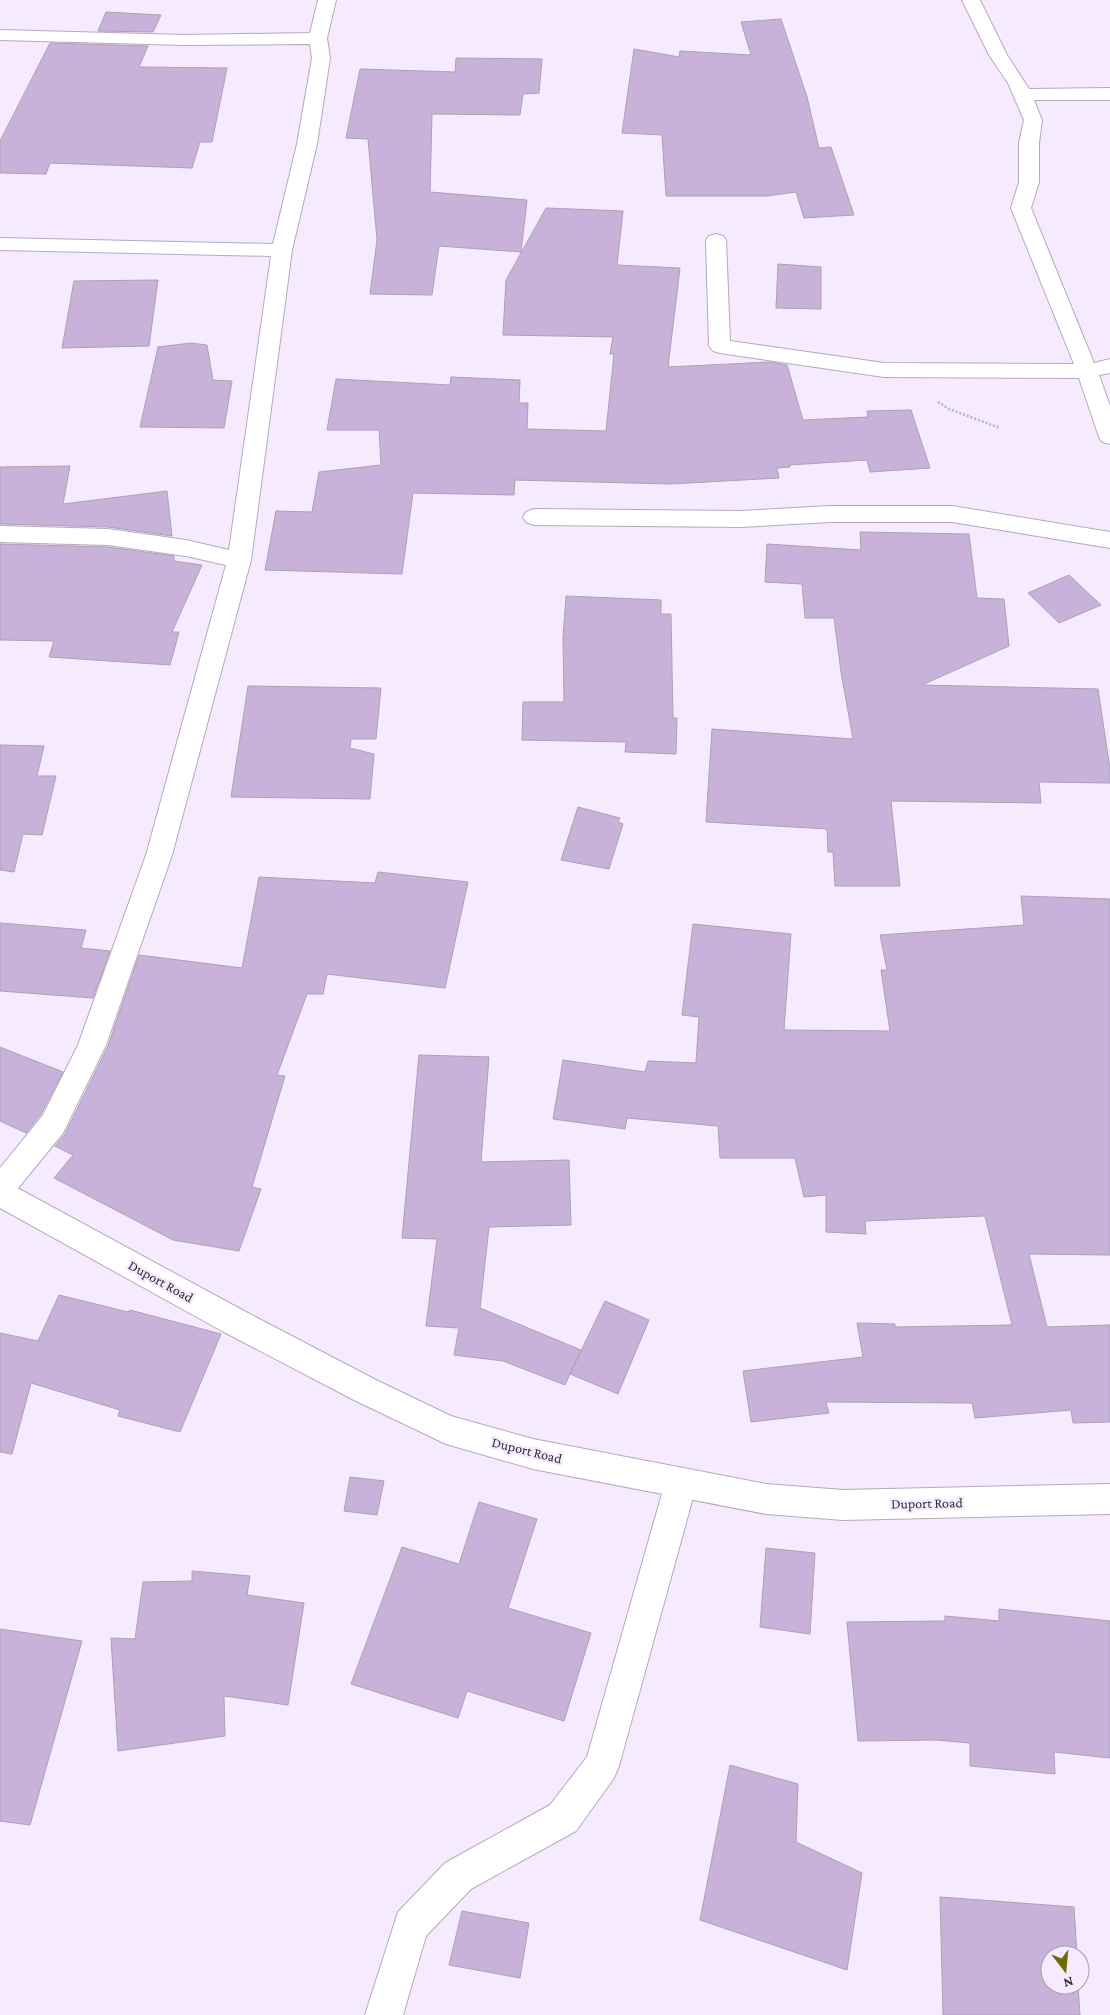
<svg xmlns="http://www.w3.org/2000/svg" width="1110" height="2015" viewBox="0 0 1110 2015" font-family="'Crimson Pro',serif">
<rect width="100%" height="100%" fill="#f5eafe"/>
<!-- building -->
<g fill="#c9b2d9" stroke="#aba1b3">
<path d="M106 12 161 15 153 32 98 31Z"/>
<path d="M781 19 807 97 819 148 831 147 854 215 804 218 796 192 767 196H666L662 135 622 133 634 49 679 57 680 51 751 55 741 22Z"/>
<path d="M50 43 148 46 139 67 227 68 212 142H200L192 168 50 163 46 174 0 173V141Z"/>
<path d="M456 58 542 59 539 93 523 94 520 115 432 114 430 192 527 200 521 252 439 246 432 295 370 294 377 240 368 139 346 138 360 69 455 72Z"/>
<path d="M546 208 623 211 617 265 680 268 668 367 770 362 787 365 803 420 868 417 867 411 911 410 930 468 870 472 867 460 790 465V467L777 468 779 478 671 484 515 480 514 495 413 493 402 574 265 570 276 511 312 512 319 472 381 465 379 430H327L336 379 450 385 451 377 520 380 519 403H528L527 429 606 431 614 354H610L613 337 503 335 506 280Z"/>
<path d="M778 264 821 267V309L776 308Z"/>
<path d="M158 280 149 346 62 348 74 281Z"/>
<path d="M191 343 207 345 213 380 232 381 224 428 140 427 158 347Z"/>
<path d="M70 466 63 504 167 491 172 536 108 527 0 524V467Z"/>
<path d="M860 532 969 534 977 598 1004 599 1009 646 922 685 1098 689 1110 769V783L1039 782 1041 803 891 801 900 886H835L833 852H828L827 829 706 822 712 729 853 739 841 672 834 618H805L802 584 765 582 767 544 861 550Z"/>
<path d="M0 544 108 547 174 556V561L202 565 172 632H179L170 665 49 657 54 641 0 640Z"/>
<path d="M1069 575 1101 605 1059 623 1028 593Z"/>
<path d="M566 596 661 600V614H671L673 718H677L676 754 625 752 626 742 522 740 523 702H564L563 638Z"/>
<path d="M248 686 381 688 376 739H351L350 748 374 754 370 799 231 797Z"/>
<path d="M0 745 44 746 37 776H56L42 835 23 834 14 872 0 870Z"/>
<path d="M578 807 620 818 618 822 623 824 609 869 561 860Z"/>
<path d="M378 872 468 882 445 988 327 974 323 994H307L277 1075 285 1076 252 1187 261 1189 239 1251 173 1240 54 1178 73 1155 55 1146 65 1134 108 1046 139 955 242 968 259 877 375 883Z"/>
<path d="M1021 896 1110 899V1255L1029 1254 1047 1327 1110 1325V1422L1073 1423 1071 1410 975 1418 972 1403 826 1402 829 1413 751 1422 743 1371 863 1357 857 1323 895 1324V1327L1012 1325 985 1216 865 1221 866 1234 826 1232V1195L804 1197 795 1158H720L718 1126 627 1118 625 1129 553 1119 563 1060 645 1072 648 1061 696 1063 699 1017 682 1015 693 924 791 934 784 1030 890 1031 881 970H887L880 935 1024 925Z"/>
<path d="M0 923 86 930 81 948 110 951 93 998 0 991Z"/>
<path d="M0 1047 63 1072 41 1114 26 1133 0 1121Z"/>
<path d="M419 1055 489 1057 481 1162 569 1160 571 1225 489 1227 480 1308 581 1350 565 1385 503 1361 454 1355 459 1328 426 1326 437 1239 402 1238Z"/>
<path d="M59 1295 128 1312 130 1310 221 1334 180 1432 118 1416 120 1410 31 1383 12 1454 0 1452V1333L38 1341Z"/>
<path d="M605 1301 649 1320 618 1394 570 1374Z"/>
<path d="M350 1477 384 1481 377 1515 344 1511Z"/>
<path d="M479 1502 537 1519 508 1608 591 1633 564 1721 467 1691 458 1718 351 1684 402 1547 459 1564Z"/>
<path d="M766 1548 815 1553 810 1634 760 1627Z"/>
<path d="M192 1571 250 1576 247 1595 304 1603 288 1705 224 1696 225 1736 118 1751 111 1638 135 1639 143 1582 192 1581Z"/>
<path d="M999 1609 1110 1621V1758L1054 1752 1055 1774 970 1766V1743L936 1740 858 1741 847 1622 945 1621V1616L999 1621Z"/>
<path d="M0 1629 82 1641 30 1825 0 1821Z"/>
<path d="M730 1765 798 1784 796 1842 862 1873 847 1970 700 1920Z"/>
<path d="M940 1897 1074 1907 1077 1955H1050V1985H1078L1080 2015H943Z"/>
<path d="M462 1911 529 1923 520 1978 449 1965Z"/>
</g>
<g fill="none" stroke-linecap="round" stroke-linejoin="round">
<defs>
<g id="minor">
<path d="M318 0H336L327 38 330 58 317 144 292 250 251 560 172 855 106 1045 63 1133 10 1198 0 1202V1168L43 1115 78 1045 146 855 226 565 186 556 108 545 0 542V526L108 529 186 540 229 550 271 256 0 250V238L273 244 297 144 312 58 310 44 185 45 0 40V30L185 35 310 33Z"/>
<path d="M962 0H980L1007 55 1029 89 1110 88V100H1034L1042 120 1039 143V182L1031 208 1094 363 1110 359V373L1099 375 1110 406V444L1102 442 1099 437 1079 378 884 377 720 353 713 351 709 346 706 240 709 236 716 234 723 236 726 240 730 341 884 363 1074 364 1011 208 1019 182V143L1024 120 1008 83 989 55Z"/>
<path d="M830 506H952L1110 532V548L952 522H830L741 527 534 525 526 522 523 517 526 512 534 509 741 511Z"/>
<path d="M681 1468 692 1472 697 1483 619 1766 614 1778 576 1831 471 1889 426 1936 403 2015H365L398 1912 445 1863 550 1805 587 1757 665 1483 670 1472Z"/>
</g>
<path id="tertiary" d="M0 1180 10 1184 244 1311 376 1380 451 1416 533 1439 766 1484 843 1490 1110 1484V1514L843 1520 766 1514 533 1469 446 1444 354 1400 222 1331 0 1208Z"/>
</defs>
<!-- minor casing -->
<use href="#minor" stroke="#b5aabc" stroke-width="2"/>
<!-- tertiary casing -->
<use href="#tertiary" stroke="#b5aabc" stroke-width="2"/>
<!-- path -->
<path stroke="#bab1c1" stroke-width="2.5" stroke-dasharray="2 2" stroke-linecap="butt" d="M938 402 949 409 1000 428"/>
<!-- minor -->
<use href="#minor" fill="#fff" fill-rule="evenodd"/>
<!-- tertiary -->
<use href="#tertiary" fill="#fff" fill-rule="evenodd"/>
</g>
<g text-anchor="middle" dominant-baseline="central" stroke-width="5" stroke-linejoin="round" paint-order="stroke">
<!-- street labels -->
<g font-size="14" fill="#322e35" stroke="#f5eafe">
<text transform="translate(161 1281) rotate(29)">Duport Road</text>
<text transform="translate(527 1450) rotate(14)">Duport Road</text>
<text transform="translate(927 1503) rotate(-1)">Duport Road</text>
</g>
</g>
<!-- north arrow -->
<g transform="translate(1065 1970) rotate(164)"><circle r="24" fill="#f5eafe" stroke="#a79fae"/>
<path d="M0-4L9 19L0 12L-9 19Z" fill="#6e6a05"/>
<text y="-8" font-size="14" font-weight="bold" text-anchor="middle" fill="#322e35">N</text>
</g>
</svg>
